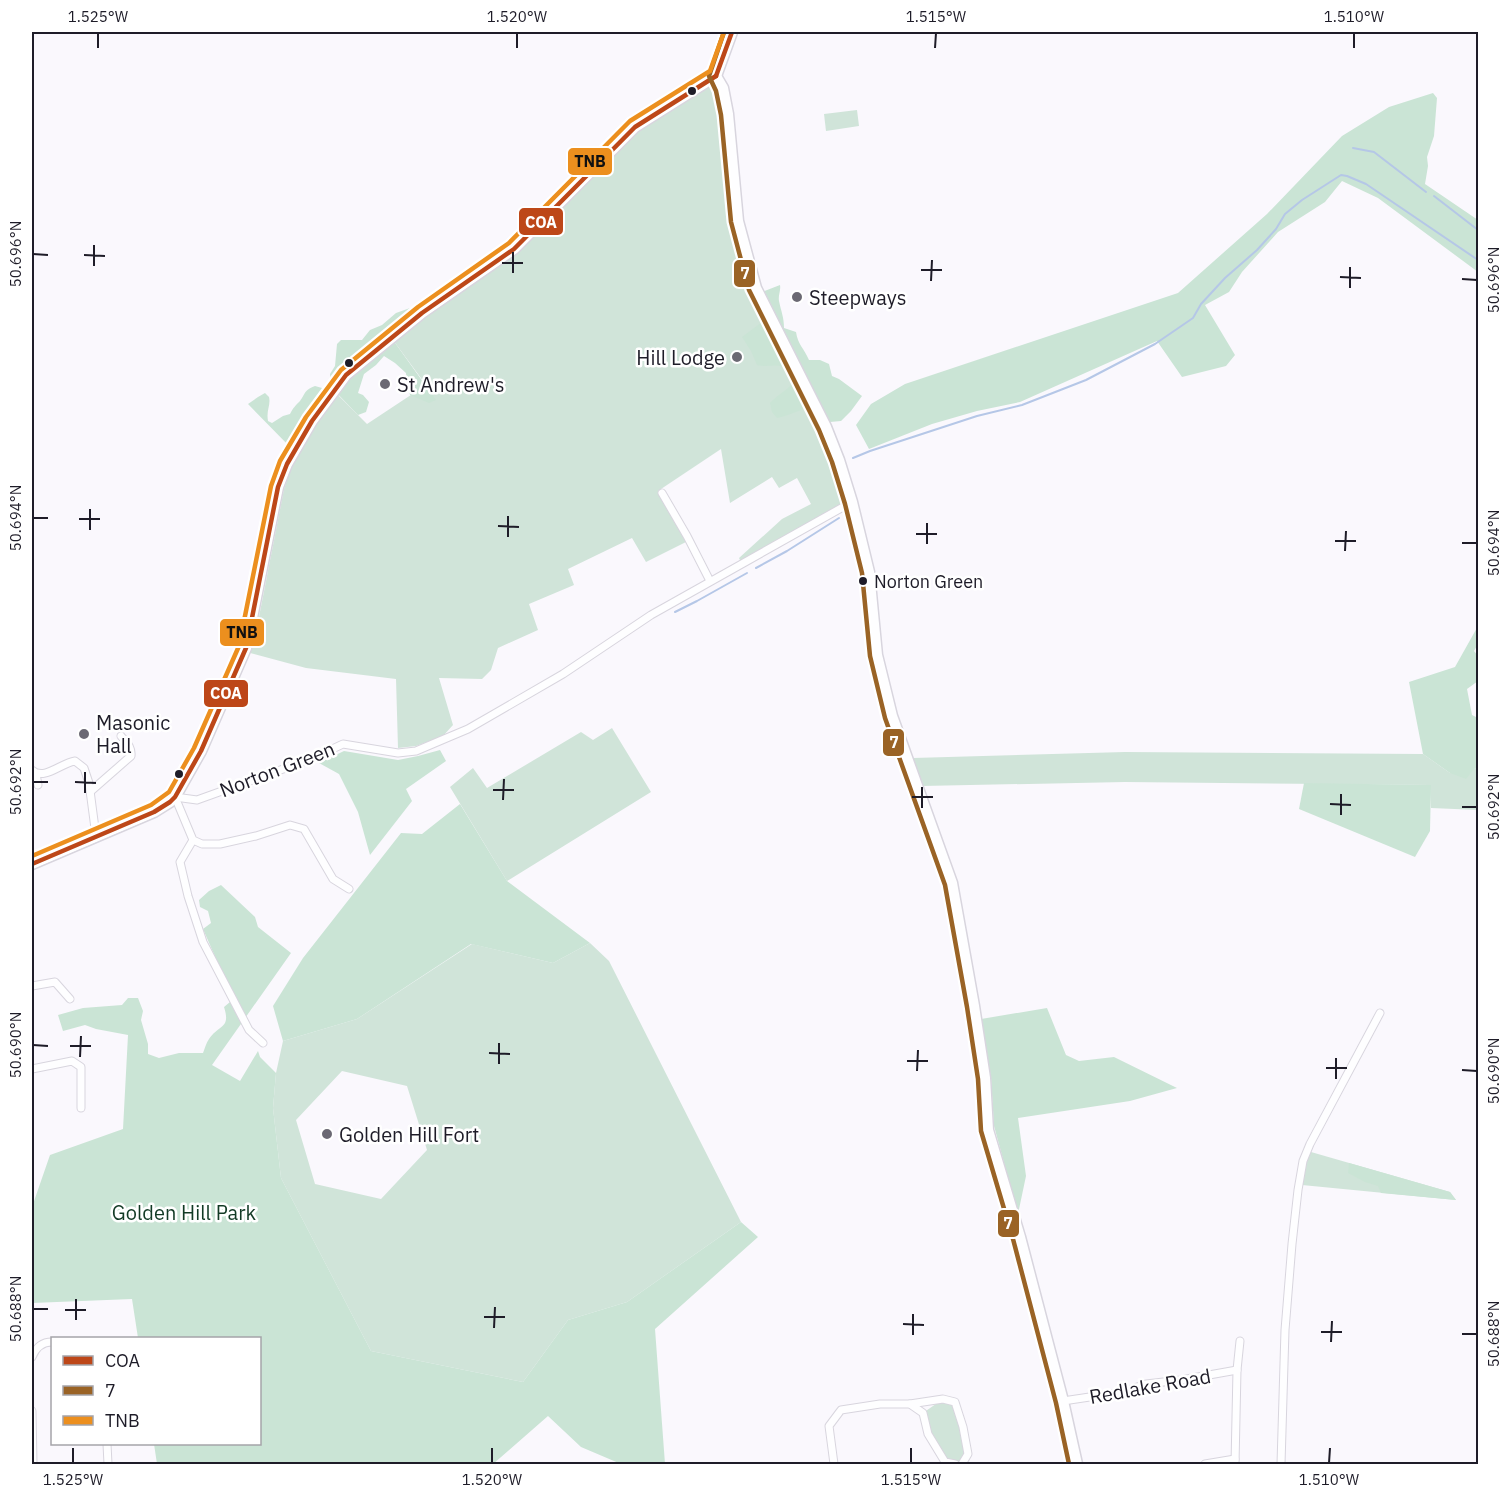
<svg xmlns="http://www.w3.org/2000/svg" width="1510" height="1496" viewBox="0 0 1510 1496" font-family="'IBM Plex Sans',sans-serif">
<rect width="100%" height="100%" fill="#faf8fd"/>
<!-- green -->
<g fill="#d0e4d9" fill-rule="evenodd">
<path d="M709 87 719 91 724 114 734 223 821 428 843 488 847 504 742 564 739 558 782 519 811 504 797 478 779 488 772 477 730 503 721 449 658 491 688 541 646 562 632 538 568 569 574 585 529 604 538 630 498 648 491 670 482 679 439 678 453 725 443 736 416 746 398 748 396 679 306 668 250 653 257 627 284 489 292 466 320 417 337 394 367 424 426 385 393 340 424 316 513 254 639 129Z"/>
<path d="M857 110 859 126 826 131 824 114Z"/>
<path d="M612 728 651 792 507 881 450 787 473 768 487 788 581 732 593 740Z"/>
<path d="M1125 752 1423 754 1450 773 1478 768V810L1431 808 1430 785 1125 782 922 786 913 758Z"/>
<path d="M590 943 609 961 741 1222 627 1302 568 1320 523 1382 371 1351 281 1178 273 1108 276 1073 283 1041 357 1019 472 944 553 963ZM342 1071 407 1086 427 1150 381 1199 315 1184 296 1120Z"/>
<path d="M1311 1152 1450 1192 1456 1200 1302 1185 1306 1163Z"/>
<path d="M943 1399 955 1402 968 1454 962 1464H955L945 1462 928 1434 923 1413Z"/>
</g>
<!-- forest -->
<g fill="#cae4d5">
<path d="M1433 93 1437 98 1434 136 1427 157 1428 166 1425 184 1478 220V272L1378 198 1342 181 1325 202 1278 232 1242 272 1229 292 1205 305 1235 355 1226 366 1182 377 1157 341 1020 402 977 411 932 424 869 449 856 425 871 404 905 384 1178 293 1267 214 1342 136 1389 107Z"/>
<path d="M780 285C781 291 778 295 779 301 781 311 784 317 784 328L796 332C798 345 804 348 809 360H820L829 364 832 376 839 379 862 396 851 411 841 421 830 422 820 404C805 407 792 415 777 418L772 412 770 403C777 395 786 391 793 383 791 379 789 372 787 369 780 362 766 368 757 365L751 351 742 337 766 319 754 295Z"/>
<path d="M410 308 420 310 393 340 436 400 429 403 410 395 407 384 406 373 395 363 384 356 376 365 364 374 358 393 363 395 369 402 366 412 358 415 331 387 330 374 335 366 337 344 341 340H362L370 330 382 325 396 313Z"/>
<path d="M315 386 322 388 329 393 292 449 248 404 258 397 265 393 269 397C271 405 266 410 268 421L272 423 283 416 290 414C293 408 295 406 300 401 306 393 304 390 315 386Z"/>
<path d="M1478 626V644L1474 651 1478 656V681L1467 689 1472 715 1478 718V768L1474 769 1466 779 1450 773 1423 754 1409 682 1455 667Z"/>
<path d="M440 750 446 761 406 789 412 801 370 855 358 812 339 774 319 763 344 751 398 760 418 756Z"/>
<path d="M1304 783 1431 785 1430 831 1415 857 1299 809Z"/>
<path d="M460 804 507 881 590 943 553 963 471 944 357 1019 283 1041 273 1006 303 958 401 833 422 834Z"/>
<path d="M221 885 255 917 258 927 291 953 212 1065 240 1081 258 1051 260 1057 276 1073 273 1108 281 1178 371 1351 523 1382 568 1320 627 1302 741 1222 758 1237 655 1329 665 1464H621L581 1447 548 1416 493 1464H157L154 1444H260V1338H138L132 1299 32 1303V1207L50 1155 123 1129 128 1035 96 1029 85 1025 63 1031 58 1015 83 1008 122 1005 128 998H138L143 1011 141 1020 148 1044V1054L159 1058 179 1053H203C205 1048 206 1043 209 1039 219 1024 231 1029 224 1007L236 997 220 968 203 929 211 923 208 911 200 907 199 900 209 891Z"/>
<path d="M1047 1008 1066 1055 1079 1061 1114 1057 1177 1088 1130 1101 1018 1118 1026 1176 1018 1214 994 1126 991 1078 981 1019Z"/>
<path d="M1349 1163 1450 1192 1456 1200 1381 1193 1378 1186 1365 1182 1348 1173Z"/>
</g>
<g fill="none" stroke-linecap="round" stroke-linejoin="round">
<!-- stream -->
<g stroke="#b5c7e7" stroke-width="2">
<path d="M1353 148 1374 152 1426 192"/>
<path d="M1434 196 1478 230"/>
<path d="M853 458 870 451 977 416 1022 405 1086 380 1155 344 1193 318 1201 304 1225 278 1257 250 1276 229 1285 214 1302 200 1341 175 1347 176 1366 184 1478 260"/>
<path d="M756 568 787 551 839 518"/>
<path d="M675 612 697 601 747 573"/>
</g>
<defs>
<g id="street">
<path d="M662 493 687 536 710 581"/>
<path d="M32 770C44 781 61 763 75 761L84 768 89 783 96 836"/>
<path d="M36 774 38 785"/>
<path d="M91 791 131 756C132 747 127 743 121 736"/>
<path d="M175 797 197 800 311 759 343 744 398 753 416 751 449 737 468 729 563 674 651 615 852 502"/>
<path d="M175 797 193 840 202 844H220L256 836 290 825 304 829 333 879 349 889"/>
<path d="M193 840 180 862 188 896 203 942 249 1030 263 1043"/>
<path d="M32 986 55 982 70 999"/>
<path d="M32 1069 72 1061 81 1067V1108"/>
<path d="M32 1357C36 1347 42 1342 52 1342"/>
<path d="M1063 1401 1123 1392 1146 1384 1181 1380 1237 1370"/>
<path d="M910 1404 943 1399 955 1402 963 1427 968 1454 962 1464"/>
<path d="M32 1411 33 1464"/>
<path d="M107 1444 108 1464"/>
<path d="M834 1464 829 1426 841 1410 880 1404H910L923 1413 928 1434 945 1462 955 1464"/>
<path d="M1205 1464 1235 1459"/>
<path d="M1235 1464 1237 1370 1240 1341"/>
<path d="M1281 1464 1285 1330 1292 1244 1298 1190 1303 1161 1310 1144 1380 1013"/>
</g>
<path id="secondary" d="M716 76 723 88 728 114 738 221 756 288 826 427 839 460 852 502 869 572 877 655 892 716 952 883 974 1006 985 1078 988 1130 1020 1237 1063 1401 1077 1464"/>
<path id="primary" d="M32 864 154 812 170 802 175 797 201 751 246 648 278 487 287 464 312 421 346 375 422 313 514 249 635 127 716 76 732 32"/>
</defs>
<!-- street casing -->
<use href="#street" stroke="#d8d5de" stroke-width="9"/>
<!-- secondary casing -->
<use href="#secondary" stroke="#d8d5de" stroke-width="13"/>
<!-- primary casing -->
<use href="#primary" stroke="#d8d5de" stroke-width="13"/>
<!-- street -->
<use href="#street" stroke="#fefeff" stroke-width="7"/>
<!-- secondary -->
<use href="#secondary" stroke="#fefeff" stroke-width="10"/>
<!-- primary -->
<use href="#primary" stroke="#fefeff" stroke-width="10"/>
<defs>
<g id="bus-1">
<path d="M716 76 732 32"/>
<path d="M32 864 154 812 170 802 175 797 201 751 246 648 278 487 287 464 312 421 346 375 422 313 514 249 635 127 716 76"/>
</g>
<path id="bus-2" d="M724 32 709 76 716 91 721 115 731 222 749 290 819 430 832 462 845 504 862 573 870 656 885 718 945 885 967 1007 978 1079 981 1131 1013 1239 1056 1403 1069 1464"/>
<path id="bus-3" d="M32 856 151 805 169 792 194 748 239 646 271 486 280 461 306 417 341 370 418 307 509 243 630 121 710 71 724 32"/>
</defs>
<!-- bus-1 casing -->
<use href="#bus-1" stroke="#fff" stroke-width="9"/>
<!-- bus-2 casing -->
<use href="#bus-2" stroke="#fff" stroke-width="9"/>
<!-- bus-3 casing -->
<use href="#bus-3" stroke="#fff" stroke-width="9"/>
<!-- bus-1 -->
<use href="#bus-1" stroke="#bd4718" stroke-width="4.5"/>
<!-- bus-2 -->
<use href="#bus-2" stroke="#9a6325" stroke-width="4.5"/>
<!-- bus-3 -->
<use href="#bus-3" stroke="#ec8f1e" stroke-width="4.5"/>
</g>
<!-- ticks -->
<path fill="none" stroke="#1e1c28" stroke-width="2" d="M98 48V33M517 48V33M935 48 936 33M1354 48V33M33 254 48 255M84 255 105 256M502 263H523M94 266V245M921 270H942M513 273V252M1340 277 1361 278M1462 279 1477 280M931 281 932 260M1350 288V267M33 518H48M79 519H100M498 526 519 527M90 530V509M916 534H937M508 537V516M1335 541H1356M1462 543H1477M927 544V523M1345 551 1346 531M33 782H48M75 782 96 783M493 790H514M85 793V772M912 797H933M503 800 504 779M1330 804 1351 805M1462 807H1477M922 808V787M1341 815V794M33 1045 48 1046M70 1046H91M489 1053 510 1054M80 1057 81 1036M907 1061H928M499 1064V1043M1326 1068H1347M1462 1070 1477 1071M917 1071 918 1050M1336 1079V1058M33 1309H48M65 1310H86M484 1317H505M76 1320V1299M903 1324 924 1325M494 1328 495 1307M1321 1332H1342M1462 1334H1477M913 1335V1314M1331 1342 1332 1321M73 1463V1448M492 1463V1448M911 1463V1448M1329 1463 1330 1448"/>
<!-- markers -->
<g fill="#1e1c28" stroke="#fff" stroke-width="2">
<circle cx="692" cy="91" r="5"/>
<circle cx="349" cy="363" r="5"/>
<circle cx="863" cy="581" r="5"/>
<circle cx="179" cy="774" r="5"/>
</g>
<g fill="#6b6973" stroke="#fff" stroke-width="2">
<circle cx="797" cy="297" r="6"/>
<circle cx="737" cy="357" r="6"/>
<circle cx="385" cy="384" r="6"/>
<circle cx="84" cy="734" r="6"/>
<circle cx="327" cy="1134" r="6"/>
</g>
<g text-anchor="middle" dominant-baseline="central" stroke-width="5" stroke-linejoin="round" paint-order="stroke">
<!-- bus labels -->
<g font-size="18" fill="#1e1c28" stroke="#fff" text-anchor="start">
<text x="874" y="581">Norton Green</text>
</g>
<!-- poi labels -->
<g font-size="20" fill="#1e1c28" stroke="#fff" text-anchor="start">
<text x="809" y="297">Steepways</text>
<text x="725" y="357" text-anchor="end">Hill Lodge</text>
<text x="397" y="384">St Andrew's</text>
<text x="96" y="722">Masonic<tspan x="96" dy="23">Hall</tspan></text>
<text x="339" y="1134">Golden Hill Fort</text>
</g>
<!-- street labels -->
<g font-size="20" fill="#1e1c28" stroke="#fff">
<text transform="translate(277 769) rotate(-21)">Norton Green</text>
<text transform="translate(1150 1386) rotate(-10)">Redlake Road</text>
</g>
<!-- park labels -->
<g font-size="20" fill="#123a25" stroke="#fff">
<text x="184" y="1212">Golden Hill Park</text>
</g>
</g>
<g stroke="#fff" stroke-width="2">
<rect x="567" y="147" width="46" height="29" rx="6" fill="#ec8f1e"/>
<rect x="518" y="207" width="46" height="29" rx="6" fill="#bd4718"/>
<rect x="733" y="259" width="23" height="29" rx="6" fill="#9a6325"/>
<rect x="219" y="618" width="46" height="29" rx="6" fill="#ec8f1e"/>
<rect x="203" y="679" width="46" height="29" rx="6" fill="#bd4718"/>
<rect x="882" y="728" width="23" height="29" rx="6" fill="#9a6325"/>
<rect x="997" y="1209" width="23" height="29" rx="6" fill="#9a6325"/>
</g>
<g font-size="16" text-anchor="middle" font-weight="bold" fill="#fff">
<text x="541" y="228">COA</text>
<text x="745" y="279">7</text>
<text x="226" y="699">COA</text>
<text x="894" y="748">7</text>
<text x="1008" y="1229">7</text>
</g>
<g font-size="16" text-anchor="middle" font-weight="bold" fill="#111">
<text x="590" y="167">TNB</text>
<text x="242" y="638">TNB</text>
</g>
<!-- border -->
<rect width="1510" height="1496" fill="none" stroke="#ffffff" stroke-width="66"/>
<!-- legend -->
<rect x="51" y="1337" width="210" height="108" fill="#ffffff" stroke="#a5a4a9" stroke-width="1.5"/>
<rect x="63" y="1356" width="30" height="9" fill="#bd4718" stroke="#a5a4a9" stroke-width="1.5"/>
<text x="105" y="1367" font-size="18" fill="#1e1c28">COA</text>
<rect x="63" y="1386" width="30" height="9" fill="#9a6325" stroke="#a5a4a9" stroke-width="1.5"/>
<text x="105" y="1397" font-size="18" fill="#1e1c28">7</text>
<rect x="63" y="1416" width="30" height="9" fill="#ec8f1e" stroke="#a5a4a9" stroke-width="1.5"/>
<text x="105" y="1427" font-size="18" fill="#1e1c28">TNB</text>
<rect x="33" y="33" width="1444" height="1430" fill="none" stroke="#1e1c28" stroke-width="2"/>
<g font-size="15" text-anchor="middle" fill="#1e1c28">
<text x="98" y="22">1.525°W</text>
<text x="517" y="22">1.520°W</text>
<text x="936" y="22">1.515°W</text>
<text x="1354" y="22">1.510°W</text>
<text transform="translate(16 254) rotate(-90)" y="5">50.696°N</text>
<text transform="translate(1494 280) rotate(-90)" y="5">50.696°N</text>
<text transform="translate(16 518) rotate(-90)" y="5">50.694°N</text>
<text transform="translate(1494 543) rotate(-90)" y="5">50.694°N</text>
<text transform="translate(16 782) rotate(-90)" y="5">50.692°N</text>
<text transform="translate(1494 807) rotate(-90)" y="5">50.692°N</text>
<text transform="translate(16 1045) rotate(-90)" y="5">50.690°N</text>
<text transform="translate(1494 1071) rotate(-90)" y="5">50.690°N</text>
<text transform="translate(16 1309) rotate(-90)" y="5">50.688°N</text>
<text transform="translate(1494 1334) rotate(-90)" y="5">50.688°N</text>
<text x="73" y="1485">1.525°W</text>
<text x="492" y="1485">1.520°W</text>
<text x="911" y="1485">1.515°W</text>
<text x="1329" y="1485">1.510°W</text>
</g>
</svg>
